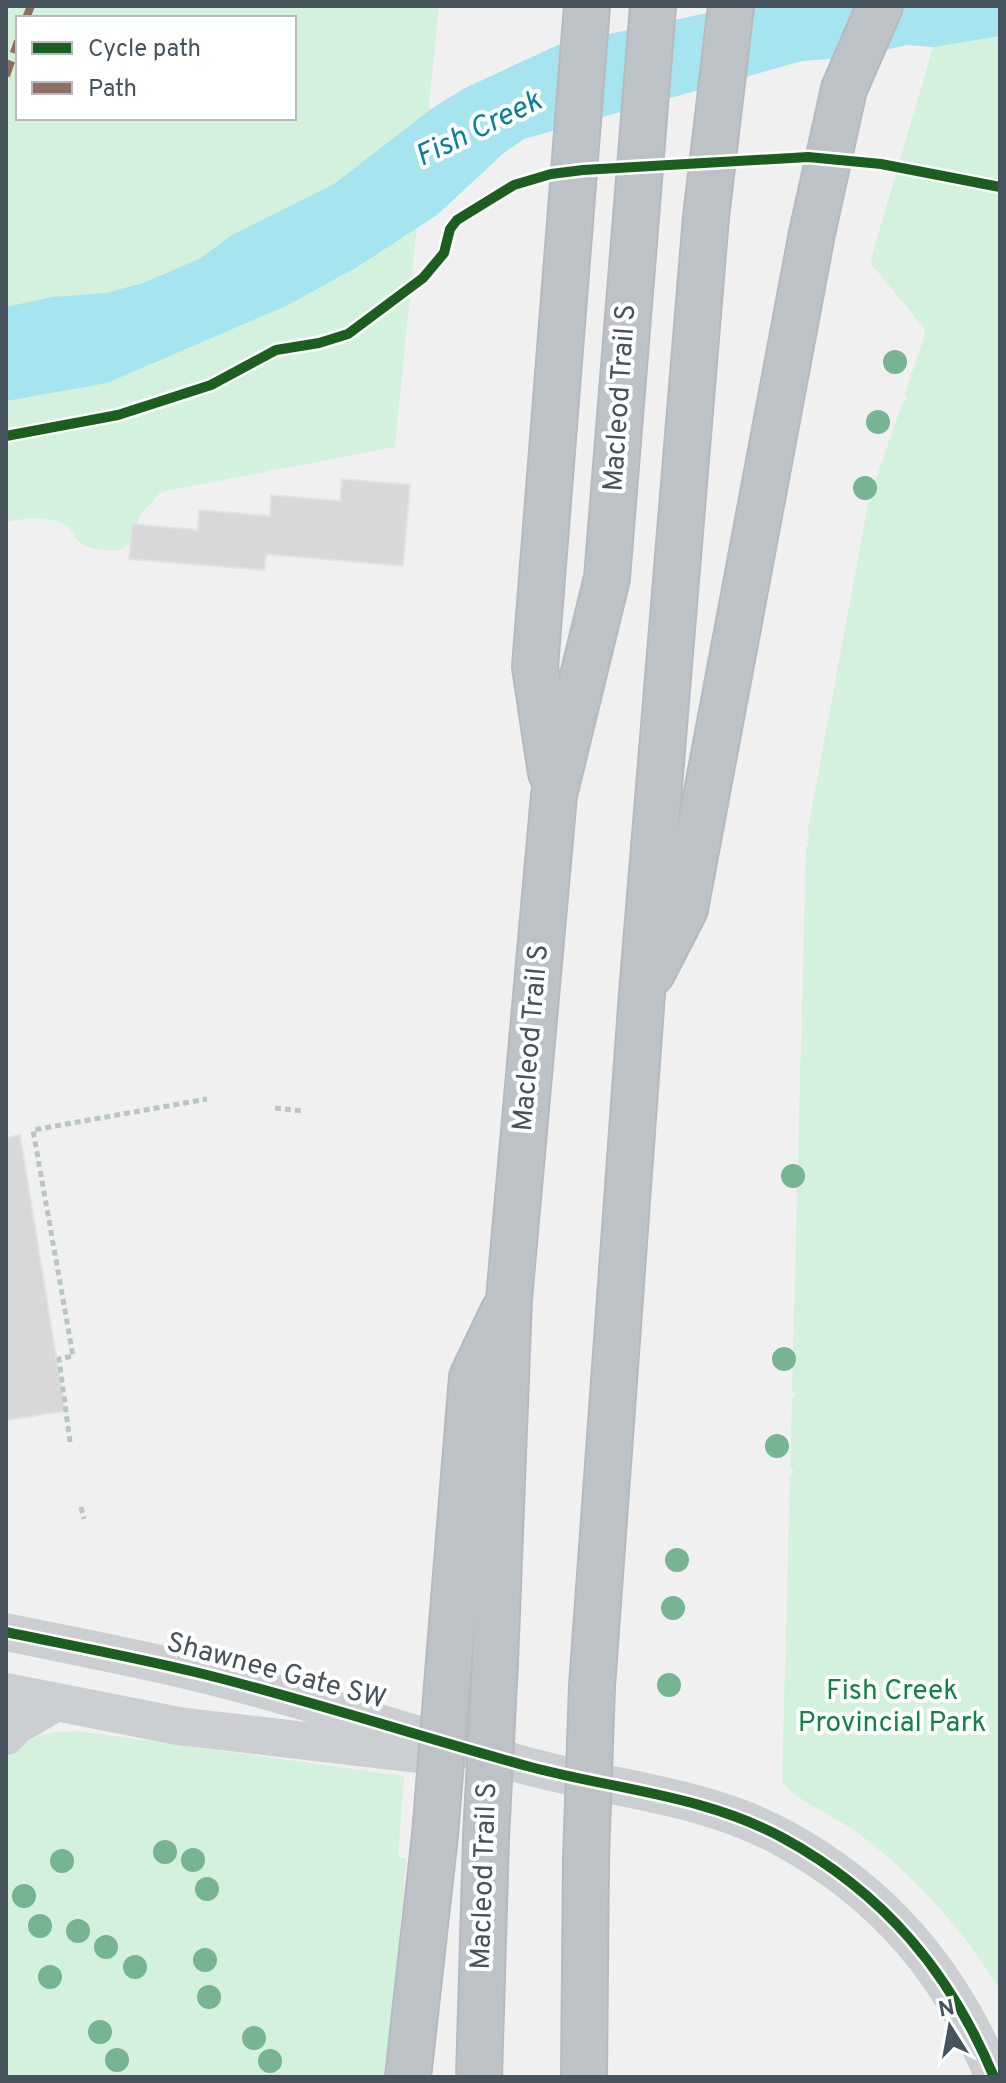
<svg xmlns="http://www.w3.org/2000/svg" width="1006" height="2083" viewBox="0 0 1006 2083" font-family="Overpass,sans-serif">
<rect width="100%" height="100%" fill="#f1f0f0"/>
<!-- green -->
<g fill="#d3f1dd" fill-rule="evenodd">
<path d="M6 6H439L395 447 161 492 140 515 132 541 120 550C106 551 90 551 78 541 74 536 72 530 67 526 48 515 26 518 6 522ZM18 18H294V118H18Z"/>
<path d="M945 6H1000V1990C963 1930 918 1879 862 1836 841 1819 796 1801 782 1782L790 1475 794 1471 790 1468 792 1398 796 1395 792 1391 806 848 809 845 806 841 810 838 807 834 868 504 872 501 870 496 903 401 908 399 905 394 925 334 924 328 872 265 871 259Z"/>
<path d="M78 1731 404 1776 398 1857 406 1858 394 2005 383 2077H6V1756C24 1734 51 1732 78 1731Z"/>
</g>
<!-- water -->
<path fill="#a6e4f0" d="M739 6H1000V36L933 47 907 45 856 57 802 61 524 139 505 152 437 215 357 267 288 305 107 383 6 401V307L52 297 106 293 143 283 199 259 232 235 334 184 434 107 465 88 558 45Z"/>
<!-- building -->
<g fill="#d8d8da" stroke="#e2e2e3" stroke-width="2">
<path d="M342 479 410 485 403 566 266 554 264 570 129 559 132 524 198 530 199 510 270 516 271 495 340 501Z"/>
<path d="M20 1135 65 1411 6 1420V1138Z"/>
</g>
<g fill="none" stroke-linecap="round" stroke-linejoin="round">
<defs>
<g id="highway">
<path d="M551 773 535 667 587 6"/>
<path d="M652 973 685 909 812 233 844 89 880 6"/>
<path d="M449 1661 472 1377 503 1312"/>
<path d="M495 1663 509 1299 554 795 607 578 653 6"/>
<path d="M592 1686 642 993 706 217 731 6"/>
<path d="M408 2077 435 1835"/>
<path d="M479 2077 486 1838"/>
<path d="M584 2077 586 1859"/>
</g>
</defs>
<!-- highway casing -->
<use href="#highway" stroke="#b4bac0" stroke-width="48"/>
<!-- path -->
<g stroke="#b9c6c1" stroke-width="5" stroke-dasharray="6 4" stroke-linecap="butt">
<path d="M275 1108 302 1111"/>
<path d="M70 1442 59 1359 73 1356 33 1130 207 1099"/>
<path d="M81 1507 84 1519"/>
</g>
<!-- minor -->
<g stroke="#cccfd1" stroke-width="38">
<path d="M6 1632C69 1645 133 1657 195 1672 307 1699 416 1736 527 1766 611 1789 705 1795 783 1838 884 1893 950 1972 994 2077"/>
<path d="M6 1692 178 1726 417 1754"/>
<path d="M6 1736 15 1726 57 1702"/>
</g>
<!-- highway -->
<use href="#highway" stroke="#bcc2c6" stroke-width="44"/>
<defs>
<g id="highway-bridge">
<path d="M435 1835 449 1661"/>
<path d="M486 1838 495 1663"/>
<path d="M586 1859 592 1686"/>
</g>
</defs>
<!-- highway-bridge casing -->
<use href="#highway-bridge" stroke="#b4bac0" stroke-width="48" stroke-linecap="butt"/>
<!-- highway-bridge -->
<use href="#highway-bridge" stroke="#bcc2c6" stroke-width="44"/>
<!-- quiet -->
<g stroke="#8d6e63" stroke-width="8" stroke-dasharray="16 8" stroke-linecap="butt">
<path d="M26 18 31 6"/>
<path d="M6 76 18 41"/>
</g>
<defs>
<g id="cycleway">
<path d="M6 436 118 415 211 385 276 350 319 343 348 334 423 278 444 253 450 229 457 220 514 185 551 174 583 170 808 157 881 164 1000 187"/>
<path d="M6 1632C69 1645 133 1657 195 1672 307 1699 416 1736 527 1766 611 1789 705 1795 783 1838 884 1893 950 1972 994 2077"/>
</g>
</defs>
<!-- cycleway casing -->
<use href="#cycleway" stroke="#fff" stroke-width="15"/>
<!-- cycleway -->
<use href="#cycleway" stroke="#1b5e20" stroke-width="10"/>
</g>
<!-- trees -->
<g fill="#76b492">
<circle cx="895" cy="362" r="12"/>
<circle cx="878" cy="422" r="12"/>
<circle cx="865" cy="488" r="12"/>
<circle cx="793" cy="1176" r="12"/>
<circle cx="784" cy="1359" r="12"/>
<circle cx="777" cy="1446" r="12"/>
<circle cx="677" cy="1560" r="12"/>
<circle cx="673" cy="1608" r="12"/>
<circle cx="669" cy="1685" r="12"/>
<circle cx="165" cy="1852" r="12"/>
<circle cx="193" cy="1860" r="12"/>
<circle cx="62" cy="1861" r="12"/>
<circle cx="207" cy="1889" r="12"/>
<circle cx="24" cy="1896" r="12"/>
<circle cx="40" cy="1926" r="12"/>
<circle cx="78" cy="1931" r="12"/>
<circle cx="106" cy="1947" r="12"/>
<circle cx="205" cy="1960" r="12"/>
<circle cx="135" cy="1967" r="12"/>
<circle cx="50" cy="1977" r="12"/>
<circle cx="209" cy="1997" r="12"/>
<circle cx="100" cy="2032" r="12"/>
<circle cx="254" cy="2038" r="12"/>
<circle cx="117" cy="2060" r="12"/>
<circle cx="270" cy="2061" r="12"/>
</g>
<g text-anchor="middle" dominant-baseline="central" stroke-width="8" stroke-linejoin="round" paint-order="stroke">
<!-- street labels -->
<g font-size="28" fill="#46535d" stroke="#fff">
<text transform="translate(621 398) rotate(-86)">Macleod Trail S</text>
<text transform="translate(532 1038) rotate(-85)">Macleod Trail S</text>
<text transform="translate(276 1672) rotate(15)">Shawnee Gate SW</text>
<text transform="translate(485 1876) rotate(-88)">Macleod Trail S</text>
</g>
<!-- park labels -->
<g font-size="28" fill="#128346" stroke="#fff">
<text x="892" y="1692">Fish Creek<tspan x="892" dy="32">Provincial Park</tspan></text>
</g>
<!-- water labels -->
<g font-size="30" font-style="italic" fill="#078199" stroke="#fff">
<text transform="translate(479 130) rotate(-26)">Fish Creek</text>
</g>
</g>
<!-- border -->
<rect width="1006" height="2083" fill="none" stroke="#46535d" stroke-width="16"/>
<!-- legend -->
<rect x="16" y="16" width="280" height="104" fill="#ffffff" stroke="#b5babe" stroke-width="2"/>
<rect x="32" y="42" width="40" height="12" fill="#1b5e20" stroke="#b5babe" stroke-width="2"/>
<text x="88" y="56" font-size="24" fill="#46535d">Cycle path</text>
<rect x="32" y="82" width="40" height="12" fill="#8d6e63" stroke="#b5babe" stroke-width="2"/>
<text x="88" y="96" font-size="24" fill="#46535d">Path</text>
<!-- north arrow -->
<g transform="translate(950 2027) rotate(349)" stroke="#ffffff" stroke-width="6" paint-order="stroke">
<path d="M0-6L14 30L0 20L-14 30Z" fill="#46535d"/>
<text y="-12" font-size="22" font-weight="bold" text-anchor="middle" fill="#46535d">N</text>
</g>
</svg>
